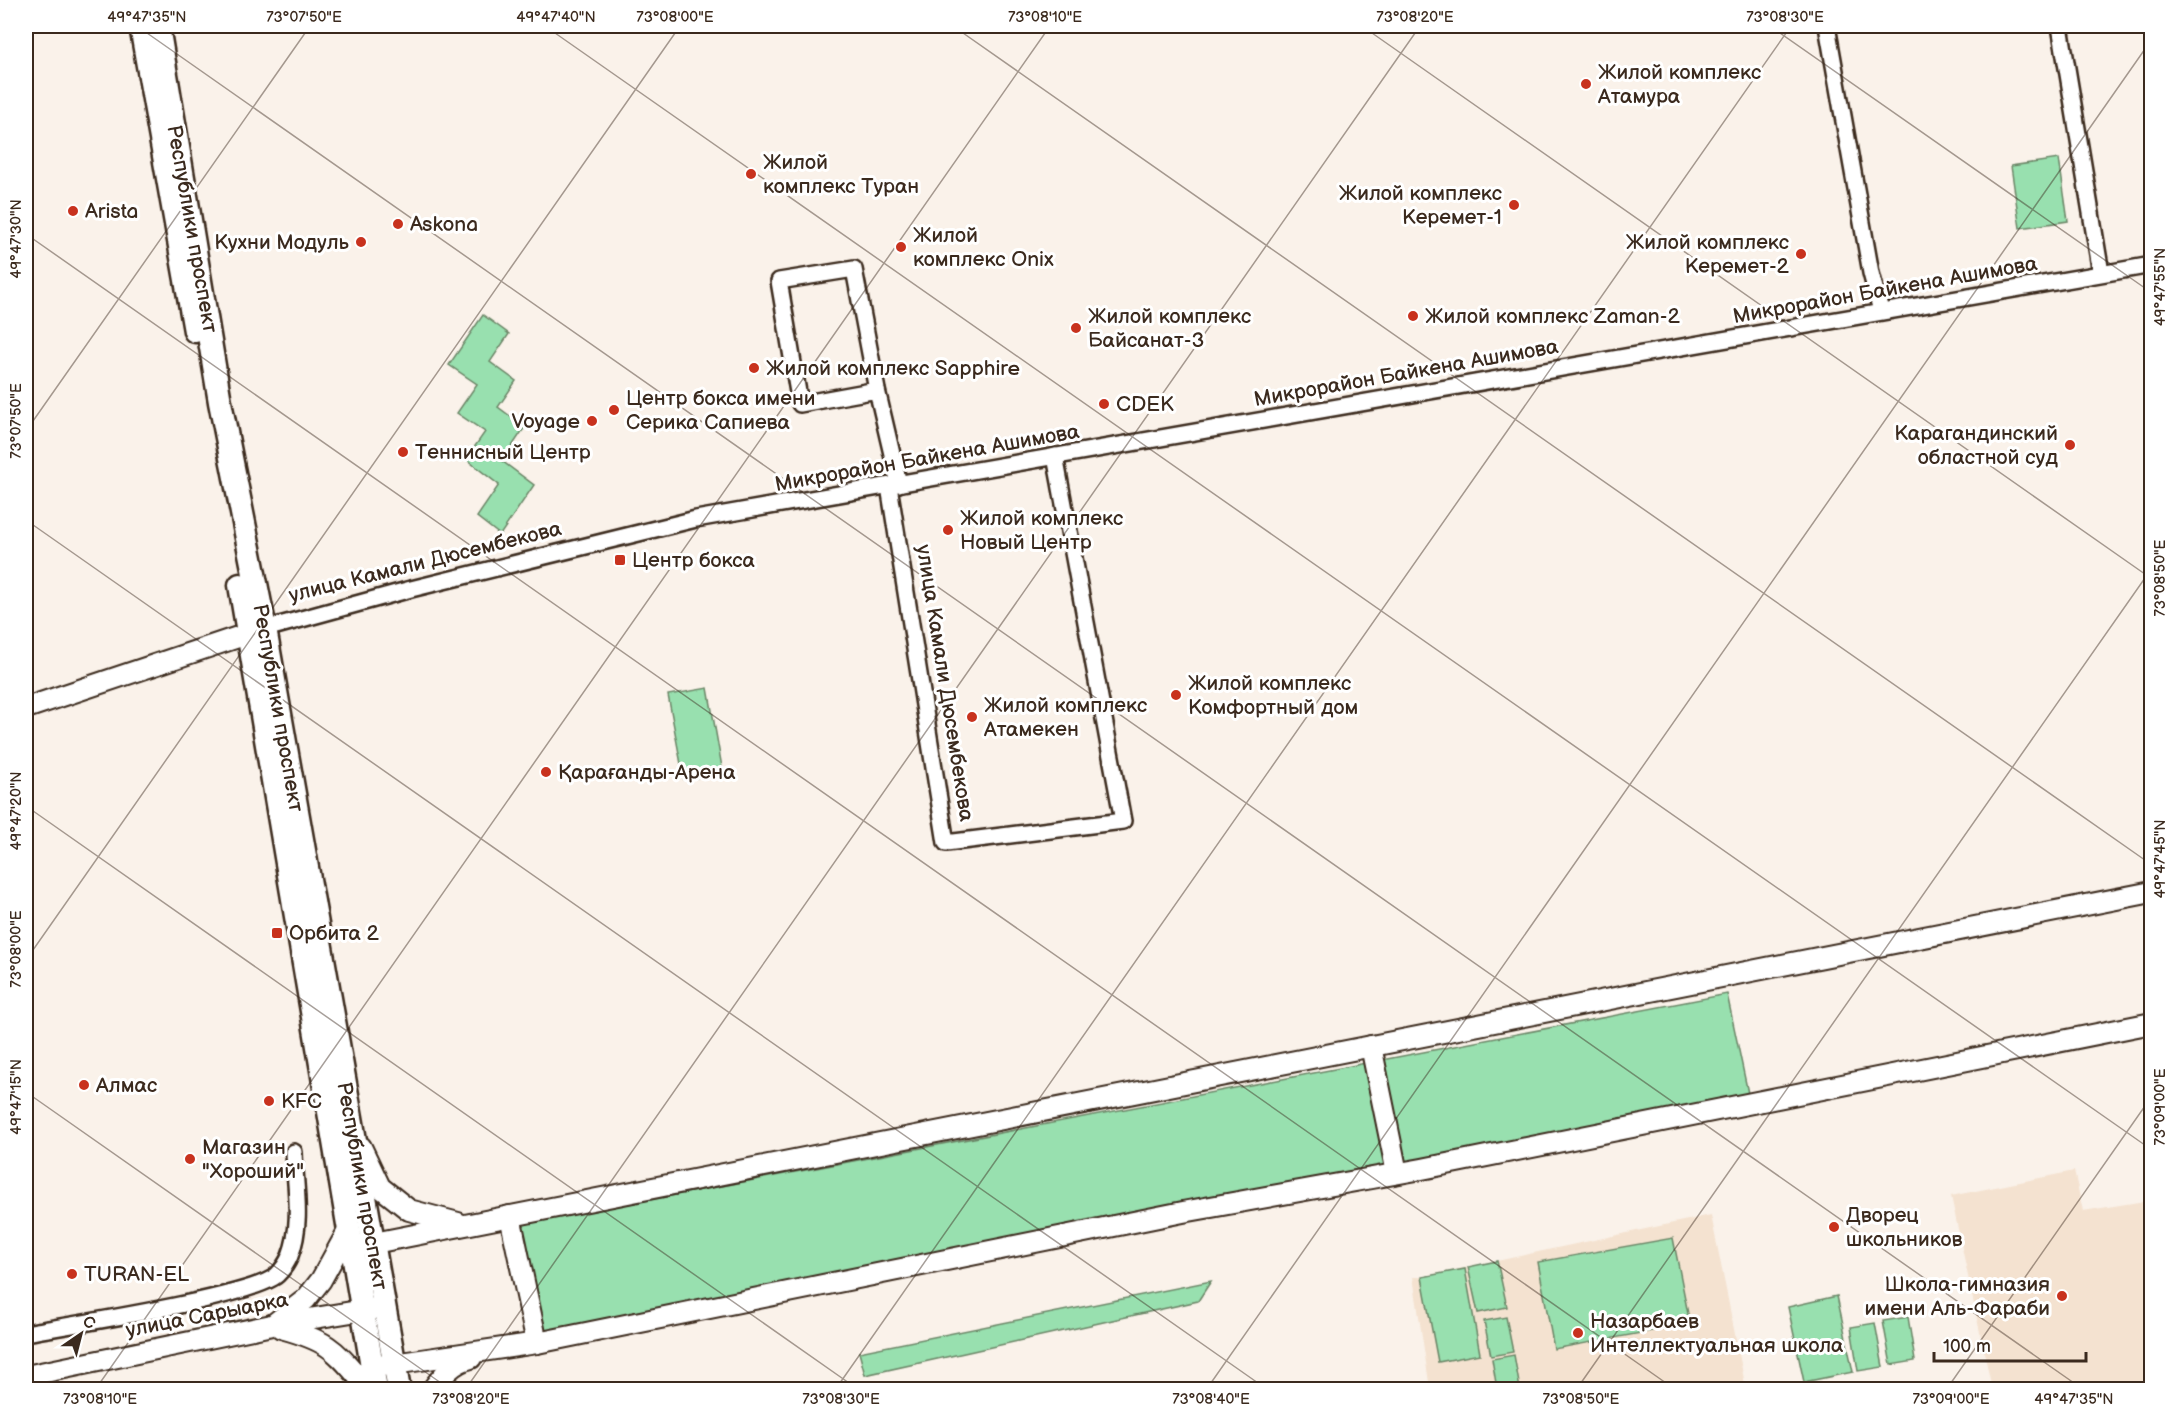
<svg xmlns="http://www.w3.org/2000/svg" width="2177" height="1415" viewBox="0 0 2177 1415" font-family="'Balsamiq Sans',sans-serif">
<rect width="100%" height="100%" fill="#faf2ea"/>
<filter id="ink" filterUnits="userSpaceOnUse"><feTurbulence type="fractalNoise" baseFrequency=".0167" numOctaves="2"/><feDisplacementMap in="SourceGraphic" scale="12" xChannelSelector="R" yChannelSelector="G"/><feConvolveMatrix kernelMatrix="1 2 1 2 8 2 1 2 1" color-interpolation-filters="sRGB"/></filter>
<g filter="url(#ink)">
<!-- built -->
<g fill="#f4e2d0">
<path d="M2074 1171 2083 1211 2151 1200V1389H1992L1951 1196Z"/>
<path d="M1711 1215 1746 1389H1430L1413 1277H1422Z"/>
</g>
<!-- green -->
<g fill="#98e0af" stroke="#6a8566" stroke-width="1.5">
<path d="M2059 159 2068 221 2020 228 2011 166Z"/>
<path d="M483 315 509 334 490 362 516 381 498 407 525 427 502 461 534 485 500 535 477 517 499 485 466 459 485 432 457 413 477 384 449 365Z"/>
<path d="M708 688 723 773 684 780 668 695Z"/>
<path d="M1727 994 1749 1098 536 1335 518 1225Z"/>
<path d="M1673 1238 1690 1324 1554 1349 1538 1262Z"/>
<path d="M1497 1261 1507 1307 1478 1313 1468 1267Z"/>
<path d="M1465 1269 1480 1354 1438 1362 1422 1277Z"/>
<path d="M1211 1281 1198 1301 865 1375 859 1352Z"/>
<path d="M1837 1296 1853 1372 1804 1382 1788 1307Z"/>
<path d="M1506 1317 1513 1352 1491 1356 1484 1321Z"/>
<path d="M1908 1317 1915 1361 1891 1365 1883 1321Z"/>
<path d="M1875 1323 1883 1367 1858 1371 1851 1327Z"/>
<path d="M1514 1355 1520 1389H1497L1492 1359Z"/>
</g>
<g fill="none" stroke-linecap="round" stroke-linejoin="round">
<defs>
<g id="minor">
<path d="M1827 26 1871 273 1881 311"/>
<path d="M2060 26 2101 273"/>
<path d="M877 390 800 404 779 281 854 269 877 390 899 484"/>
<path d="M889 486 946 843 1123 821 1055 456"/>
<path d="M265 629 411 589 696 519 2152 265"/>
<path d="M26 1333C69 1325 253 1297 277 1275 282 1270 288 1261 290 1256 303 1223 295 1187 294 1152"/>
</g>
<g id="major">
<path d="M26 708 262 629"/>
<path d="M1371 1046 1397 1173"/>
<path d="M361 1147 380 1187 409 1210 458 1223"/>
<path d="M510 1216 537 1343"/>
<path d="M359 1246 2152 892"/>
<path d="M274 1324 306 1299 321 1280 349 1229"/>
<path d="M281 1328C333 1342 335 1351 370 1390"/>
<path d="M380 1366 537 1343 1183 1212 1422 1169 2152 1023"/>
<path d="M26 1376 272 1325 376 1308"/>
<path d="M432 1390C443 1375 453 1362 471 1358"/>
</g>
<g id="highway">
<path d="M141 26 195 331"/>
<path d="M158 26 220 402 265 629 399 1390"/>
<path d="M240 585 376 1390"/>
</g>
</defs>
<!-- minor casing -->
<use href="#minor" stroke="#3b2a1e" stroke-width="20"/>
<!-- major casing -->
<use href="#major" stroke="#3b2a1e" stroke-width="24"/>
<!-- highway casing -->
<use href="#highway" stroke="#3b2a1e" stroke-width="27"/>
<!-- minor -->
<use href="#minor" stroke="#fff" stroke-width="15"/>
<!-- major -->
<use href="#major" stroke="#fff" stroke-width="20"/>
<!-- highway -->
<use href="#highway" stroke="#fff" stroke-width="22"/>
</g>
</g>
<!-- ticks -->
<path fill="none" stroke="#3b2a1e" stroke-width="1.5" stroke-opacity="0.45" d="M137 26 2084 1390M545 26 2152 1150M953 26 2152 865M1362 26 2152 579M1770 26 2152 293M26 234 1676 1390M26 431 310 26M26 520 1268 1390M26 806 859 1390M26 960 680 26M26 1092 451 1390M26 1378 43 1390M95 1390 1050 26M465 1390 1420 26M835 1390 1791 26M1206 1390 2152 39M1576 1390 2152 568M1946 1390 2152 1096"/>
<!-- markers -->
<g fill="#c8321e" stroke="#fff" stroke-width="2">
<circle cx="1586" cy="84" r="6"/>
<circle cx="751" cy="174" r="6"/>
<circle cx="1514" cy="205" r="6"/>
<circle cx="73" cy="211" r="6"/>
<circle cx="398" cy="224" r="6"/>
<circle cx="361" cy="242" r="6"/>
<circle cx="901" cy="247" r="6"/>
<circle cx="1801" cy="254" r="6"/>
<circle cx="1413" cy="316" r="6"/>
<circle cx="1076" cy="328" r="6"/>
<circle cx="754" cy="368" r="6"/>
<circle cx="1104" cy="404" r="6"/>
<circle cx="614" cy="410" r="6"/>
<circle cx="592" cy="421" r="6"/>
<circle cx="2070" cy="445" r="6"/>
<circle cx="403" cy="452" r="6"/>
<circle cx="948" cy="530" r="6"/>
<rect x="614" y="554" width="12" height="12" rx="3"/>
<circle cx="1176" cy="695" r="6"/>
<circle cx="972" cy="717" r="6"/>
<circle cx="546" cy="772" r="6"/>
<rect x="271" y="927" width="12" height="12" rx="3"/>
<circle cx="84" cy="1085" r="6"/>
<circle cx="269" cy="1101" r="6"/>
<circle cx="190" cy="1159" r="6"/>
<circle cx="1834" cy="1227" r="6"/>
<circle cx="72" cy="1274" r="6"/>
<circle cx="2062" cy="1296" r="6"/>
<circle cx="1578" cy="1333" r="6"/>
</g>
<g text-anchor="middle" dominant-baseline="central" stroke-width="6" stroke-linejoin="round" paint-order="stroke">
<!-- poi labels -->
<g font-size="21" fill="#3b2a1e" stroke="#fff" text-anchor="start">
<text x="1598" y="72">Жилой комплекс<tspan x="1598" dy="24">Атамура</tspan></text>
<text x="763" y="162">Жилой<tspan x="763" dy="24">комплекс Туран</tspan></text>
<text x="1502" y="193" text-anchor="end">Жилой комплекс<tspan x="1502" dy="24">Керемет-1</tspan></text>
<text x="85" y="211">Arista</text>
<text x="410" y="224">Askona</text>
<text x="913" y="235">Жилой<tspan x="913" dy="24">комплекс Onix</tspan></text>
<text x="349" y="242" text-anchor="end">Кухни Модуль</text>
<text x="1789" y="242" text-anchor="end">Жилой комплекс<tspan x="1789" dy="24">Керемет-2</tspan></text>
<text x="1088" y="316">Жилой комплекс<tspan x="1088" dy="24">Байсанат-3</tspan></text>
<text x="1425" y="316">Жилой комплекс Zaman-2</text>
<text x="766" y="368">Жилой комплекс Sapphire</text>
<text x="626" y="398">Центр бокса имени<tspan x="626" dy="24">Серика Сапиева</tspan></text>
<text x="1116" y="404">CDEK</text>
<text x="580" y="421" text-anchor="end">Voyage</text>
<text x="2058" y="433" text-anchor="end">Карагандинский<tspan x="2058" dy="24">областной суд</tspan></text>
<text x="415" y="452">Теннисный Центр</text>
<text x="960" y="518">Жилой комплекс<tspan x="960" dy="24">Новый Центр</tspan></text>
<text x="632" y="560">Центр бокса</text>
<text x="1188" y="683">Жилой комплекс<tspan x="1188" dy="24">Комфортный дом</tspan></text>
<text x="984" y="705">Жилой комплекс<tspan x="984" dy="24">Атамекен</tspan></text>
<text x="558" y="772">Қарағанды-Арена</text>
<text x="289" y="933">Орбита 2</text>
<text x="96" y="1085">Алмас</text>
<text x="281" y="1101">KFC</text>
<text x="202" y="1147">Магазин<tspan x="202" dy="24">"Хороший"</tspan></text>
<text x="1846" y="1215">Дворец<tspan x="1846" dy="24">школьников</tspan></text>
<text x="84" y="1274">TURAN-EL</text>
<text x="2050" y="1284" text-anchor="end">Школа-гимназия<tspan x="2050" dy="24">имени Аль-Фараби</tspan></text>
<text x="1590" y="1321">Назарбаев<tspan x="1590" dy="24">Интеллектуальная школа</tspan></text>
</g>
<!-- street labels -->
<g font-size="21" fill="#3b2a1e" stroke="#fff">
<text transform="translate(192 229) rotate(80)">Республики проспект</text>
<text transform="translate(1885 290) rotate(-10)">Микрорайон Байкена Ашимова</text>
<text transform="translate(1406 373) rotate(-10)">Микрорайон Байкена Ашимова</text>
<text transform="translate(927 458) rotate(-10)">Микрорайон Байкена Ашимова</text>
<text transform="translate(425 562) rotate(-14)">улица Камали Дюсембекова</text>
<text transform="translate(945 683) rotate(81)">улица Камали Дюсембекова</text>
<text transform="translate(278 708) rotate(80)">Республики проспект</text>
<text transform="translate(362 1186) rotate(80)">Республики проспект</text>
<text transform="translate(207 1315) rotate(-11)">улица Сарыарка</text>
</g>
</g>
<!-- margin -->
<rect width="2177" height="1415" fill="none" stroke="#fff" stroke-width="66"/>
<!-- north arrow -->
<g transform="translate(81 1334) rotate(35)" stroke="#ffffff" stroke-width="4.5" paint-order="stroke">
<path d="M0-4.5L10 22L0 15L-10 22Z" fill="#3b2a1e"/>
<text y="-9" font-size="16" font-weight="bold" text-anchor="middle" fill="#3b2a1e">С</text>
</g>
<!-- scale -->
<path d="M1934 1352v9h152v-9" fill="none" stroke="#3b2a1e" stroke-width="3"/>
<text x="1943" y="1352" font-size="18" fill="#3b2a1e" stroke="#ffffff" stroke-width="4.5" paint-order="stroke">100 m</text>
<rect x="33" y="33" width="2111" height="1349" fill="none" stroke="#3b2a1e" stroke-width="2"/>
<g font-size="15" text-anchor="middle" fill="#3b2a1e">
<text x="147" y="22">49°47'35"N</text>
<text x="304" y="22">73°07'50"E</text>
<text x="556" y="22">49°47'40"N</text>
<text x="675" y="22">73°08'00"E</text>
<text x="1045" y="22">73°08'10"E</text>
<text x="1415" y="22">73°08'20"E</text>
<text x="1785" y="22">73°08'30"E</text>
<text transform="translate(16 239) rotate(-90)" y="5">49°47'30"N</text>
<text transform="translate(2160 287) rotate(-90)" y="5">49°47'55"N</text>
<text transform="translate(16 421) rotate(-90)" y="5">73°07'50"E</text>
<text transform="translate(2160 578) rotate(-90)" y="5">73°08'50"E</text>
<text transform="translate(16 811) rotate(-90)" y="5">49°47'20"N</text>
<text transform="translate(2160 859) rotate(-90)" y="5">49°47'45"N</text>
<text transform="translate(16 949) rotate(-90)" y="5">73°08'00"E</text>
<text transform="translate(16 1097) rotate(-90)" y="5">49°47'15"N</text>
<text transform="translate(2160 1107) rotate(-90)" y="5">73°09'00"E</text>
<text x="100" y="1404">73°08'10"E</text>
<text x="471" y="1404">73°08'20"E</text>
<text x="841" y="1404">73°08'30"E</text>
<text x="1211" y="1404">73°08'40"E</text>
<text x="1581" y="1404">73°08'50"E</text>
<text x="1951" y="1404">73°09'00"E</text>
<text x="2074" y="1404">49°47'35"N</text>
</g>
</svg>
